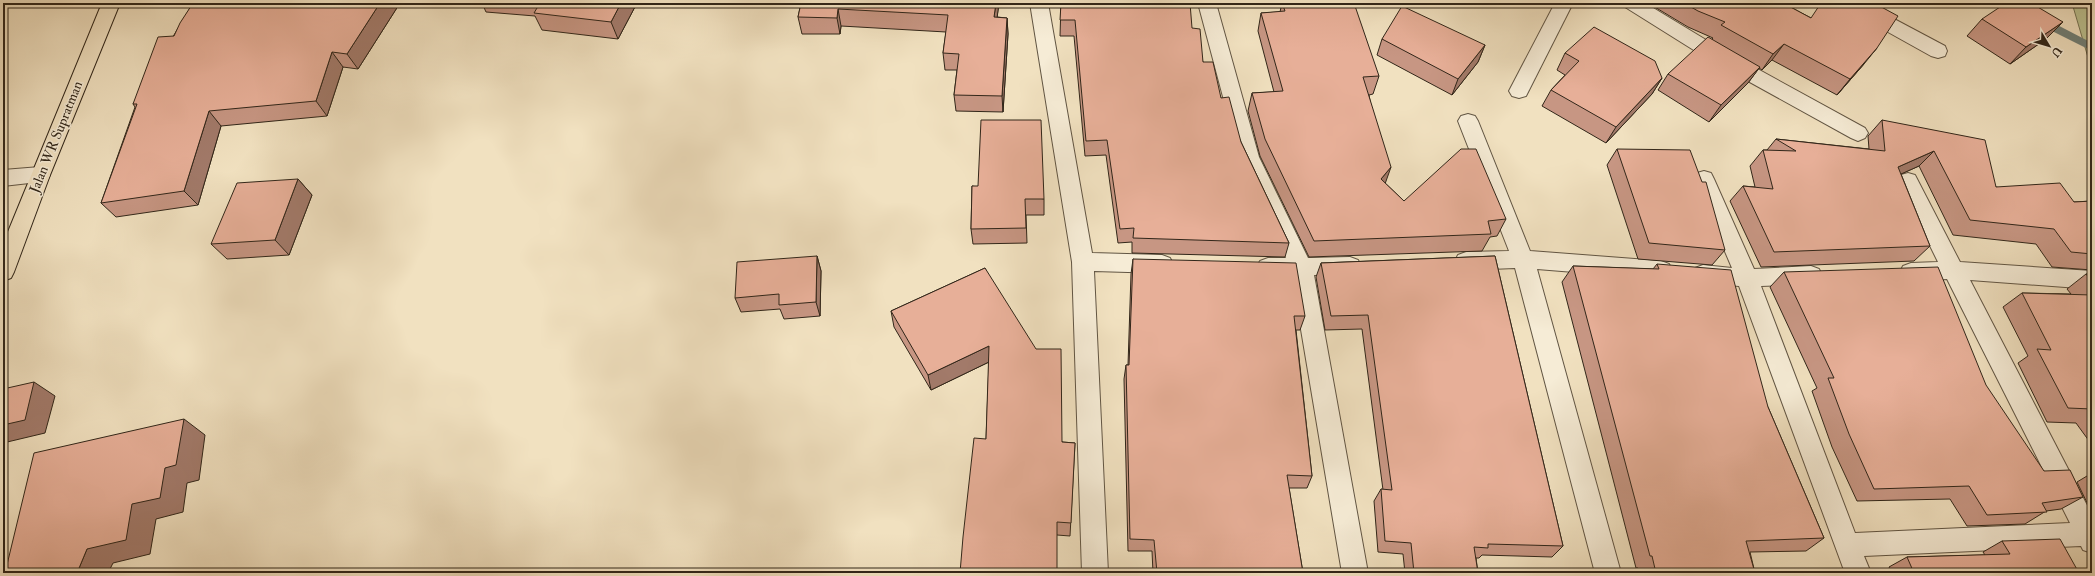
<svg xmlns="http://www.w3.org/2000/svg" width="2095" height="576" viewBox="0 0 2095 576" font-family="'IM FELL Double Pica',serif">
<rect width="100%" height="100%" fill="#f1e1c0"/>
<filter id="stains"><feTurbulence type="fractalNoise" baseFrequency=".005" numOctaves="4"/><feColorMatrix values="0 0 0 0 .2 0 0 0 0 .09 0 0 0 0 .02 0 0 0 .5 -.17"/></filter>
<radialGradient id="worn" r=".72"><stop offset=".6" stop-color="#630" stop-opacity="0"/><stop offset="1" stop-color="#630" stop-opacity=".3"/></radialGradient>
<!-- green -->
<path fill="#bcc291" stroke="#767455" d="M2072 3H2092V71Z"/>
<g fill="none" stroke-linecap="round" stroke-linejoin="round">
<!-- stream -->
<path fill="#718078" fill-rule="evenodd" d="M2042 17 2092 43V51L2038 24 2037 21 2038 18Z"/>
<defs>
<g id="minor">
<path d="M1030 3H1048L1092 253 1162 255 1170 258 1173 264 1170 270 1162 273 1094 271 1108 573H1082L1072 262Z"/>
<path d="M1198 3H1216L1259 157 1308 258 1350 257 1358 260 1361 266 1358 272 1350 275H1314L1368 573H1342L1292 276H1268L1260 273 1257 267 1260 261 1268 258H1286L1239 157Z"/>
<path d="M1555 3H1573L1526 96 1519 98 1512 96 1509 91Z"/>
<path d="M1622 3H1645L1721 49 1865 128 1868 133 1865 138 1858 141 1851 138 1708 59 1625 7Z"/>
<path d="M1840 3H1864L1945 46 1947 51 1945 56 1938 58 1931 56 1843 7Z"/>
<path d="M1468 114 1475 116 1478 121 1530 251 1661 261 1669 264 1672 270 1669 276 1661 279 1537 269 1621 573H1595L1515 268 1466 270 1458 267 1455 261 1458 255 1466 252 1509 251 1458 121 1461 116Z"/>
<path d="M40 167 47 169 50 175 47 181 3 186V170Z"/>
<path d="M1704 171 1711 173 1714 179 1754 269 1811 266 1819 269 1822 275 1819 281 1811 284 1761 286 1855 533 2070 523 1947 279 1911 281 1903 278 1900 272 1903 266 1911 263 1938 262 1898 181 1901 175 1908 173 1915 175 1960 262 2092 271V289L1970 280 2092 515V553L2083 550 2081 546 1864 556 1871 573H1845L1739 286 1703 283 1695 280 1692 274 1695 268 1703 265 1732 268 1694 179 1697 173Z"/>
</g>
<path id="highway" d="M102 3H120L50 175 14 272 11 278 3 281V244Z"/>
</defs>
<!-- minor casing -->
<use href="#minor" stroke="#615543" stroke-width="2"/>
<!-- highway casing -->
<use href="#highway" stroke="#312619" stroke-width="2"/>
<!-- minor -->
<use href="#minor" fill="#f6ecd6" fill-rule="evenodd"/>
<!-- highway -->
<use href="#highway" fill="#f1e1c0" fill-rule="evenodd"/>
</g>
<!-- wall -->
<g fill="#c79683" stroke="#312619">
<path d="M193 3H400L358 69 343 67 327 116 221 126 198 205 116 217 101 203 135 107 133 104Z"/>
<path d="M482 3H637L618 39 542 30 535 16 486 12Z"/>
<path d="M801 3H999L997 17 1007 18 1008 34 1003 112 956 111 954 95 957 70H945L943 53 946 32 841 26 840 34H802L798 17Z"/>
<path d="M1061 3 1192 28 1203 62 1221 98 1241 142 1289 243 1285 257 1132 253V242L1118 243 1106 155 1085 156 1074 36H1060Z"/>
<path d="M1282 3 1379 76 1373 94 1369 95 1385 183 1404 201 1506 219 1497 236 1490 237 1482 251 1309 257 1260 156 1248 111 1252 93 1274 92 1258 31 1261 13 1280 12Z"/>
<path d="M1654 3H1783L1811 18 1864 64 1837 95 1772 60 1762 70 1759 68 1748 83 1709 122 1658 90 1668 74 1712 39 1713 38 1688 27 1653 6Z"/>
<path d="M1982 19 2063 22 2046 39 2010 64 1967 36Z"/>
<path d="M1382 39 1485 45 1478 62 1452 95 1377 55Z"/>
<path d="M1565 53 1662 78 1652 94 1606 143 1542 106 1551 90 1565 75 1557 70Z"/>
<path d="M1882 120 1996 187 2074 202 2092 201V270L2052 267 2036 244 1953 235 1919 166 1901 174 1930 246 1914 261 1761 267 1730 201 1743 186 1755 187 1750 166 1763 150H1767L1776 139 1869 149 1868 136Z"/>
<path d="M1617 149 1725 250 1712 265 1638 259 1607 165Z"/>
<path d="M298 179 312 195 289 255 227 259 211 244Z"/>
<path d="M972 186 1044 199V215H1026L1027 243 973 244 971 229Z"/>
<path d="M817 256 821 271 820 316 784 319 780 309 741 312 735 298Z"/>
<path d="M1495 256 1563 546 1552 557 1482 555 1479 558H1476L1478 573H1405L1403 554 1378 552 1374 501 1381 489 1383 490 1362 329 1325 330 1316 277 1321 263Z"/>
<path d="M1133 259 1305 316 1300 330H1296L1312 476 1307 488H1289L1303 573H1153L1152 551H1128L1124 379 1126 365H1128L1131 274Z"/>
<path d="M1657 264 1768 407 1824 538 1806 551 1750 552 1755 573H1639L1638 568H1636L1562 282 1573 266 1653 269Z"/>
<path d="M985 268 1062 442 1075 443 1070 536 1057 535 986 439 989 362 931 390 894 327 891 311Z"/>
<path d="M1784 272 2044 471 2083 497 2061 509 2046 511 2025 524 1967 526 1950 499 1857 501 1832 447 1812 391 1817 388 1770 287Z"/>
<path d="M2086 274H2092V445L2076 423 2047 422 2018 363 2028 356 2003 307 2022 293 2071 294 2067 289Z"/>
<path d="M2092 473V513L2077 482Z"/>
<path d="M2002 541 2079 573H1892L1889 567 1907 557 1985 555 1983 552Z"/>
</g>
<!-- shaded-wall -->
<g fill="#a27a6a" stroke="#312619">
<path d="M380 3H400L358 69 347 54Z"/>
<path d="M621 3H637L618 39 611 22Z"/>
<path d="M996 3H999L995 34 994 17Z"/>
<path d="M838 9 841 26 840 34 837 18Z"/>
<path d="M1007 18 1008 34 1003 112 1002 96Z"/>
<path d="M2063 22 2046 39 2010 64 2026 47Z"/>
<path d="M1784 44 1772 60 1762 70 1773 54Z"/>
<path d="M1485 45 1478 62 1452 95 1458 79Z"/>
<path d="M1877 48 1864 64 1837 95 1850 79Z"/>
<path d="M332 52 343 67 327 116 316 101Z"/>
<path d="M1760 67 1748 83 1709 122 1721 105Z"/>
<path d="M1662 78 1652 94 1606 143 1616 127Z"/>
<path d="M209 111 221 126 198 205 184 191Z"/>
<path d="M1934 151 1919 166 1883 182 1898 167Z"/>
<path d="M1391 167 1385 184 1381 179Z"/>
<path d="M298 179 312 195 289 255 275 240Z"/>
<path d="M817 256 821 271 820 316 816 302Z"/>
<path d="M989 346 991 361 931 390 928 375Z"/>
<path d="M34 382 55 396 45 433 3 443V425Z"/>
<path d="M184 419 205 435 199 480 187 483 183 512 156 519 150 554 113 563 108 573H77L87 549 132 504 165 468Z"/>
</g>
<!-- building -->
<g fill="#e7af98" stroke="#312619">
<path d="M193 3H380L347 54 332 52 316 101 209 111 184 191 101 203 137 104H133L158 37 174 36 180 23Z"/>
<path d="M540 3H621L611 22 534 13Z"/>
<path d="M801 3H996L994 17 1007 18 1002 96 954 95 959 54 943 53 948 15 838 9 837 18 798 17Z"/>
<path d="M1061 3H1190L1192 28 1200 29 1203 62H1213L1221 98 1229 97 1241 142 1289 243 1133 238 1134 228 1120 229 1107 140 1086 141 1075 20H1060Z"/>
<path d="M1282 3H1354L1379 76 1363 77 1391 167 1381 179 1404 201 1461 149H1476L1506 219 1488 221 1491 234 1314 241 1265 139 1252 93 1283 91 1261 13 1285 11Z"/>
<path d="M1684 3H1783L1811 18 1821 3H1874L1898 16 1877 48 1850 79 1784 44 1773 54 1721 25 1725 22 1698 11Z"/>
<path d="M2006 3H2031L2063 22 2026 47 1982 19Z"/>
<path d="M1402 6 1485 45 1458 79 1382 39Z"/>
<path d="M1594 27 1655 61 1662 78 1616 127 1551 90 1579 61 1565 53Z"/>
<path d="M1708 37 1760 67 1721 105 1668 74Z"/>
<path d="M981 120H1041L1044 199H1025L1026 228 971 229 972 186H978Z"/>
<path d="M1882 120 1985 140 1996 187 2060 183 2074 202 2092 201V254L2071 252 2054 229 1970 220 1934 151 1898 167 1930 246 1774 252 1743 186 1773 189 1763 150 1796 151 1776 139 1885 151Z"/>
<path d="M1617 149 1690 150 1702 182H1706L1725 250 1649 243Z"/>
<path d="M298 179 275 240 211 244 237 183Z"/>
<path d="M817 256 816 302 779 305V294L735 298 737 262Z"/>
<path d="M1495 256 1563 546 1488 544V548L1474 547 1478 573H1414L1411 543 1385 541 1381 489 1392 490 1368 315 1331 316 1321 263Z"/>
<path d="M1133 259 1296 263 1305 316H1294L1312 476 1287 475 1303 573H1157L1154 540 1130 539 1126 365H1129Z"/>
<path d="M1657 264 1731 270 1768 407 1824 538 1746 541 1755 573H1656L1652 556H1650L1573 266 1659 269Z"/>
<path d="M1938 267 1986 385 2044 471 2070 470 2083 497 2042 503 2047 512 1987 515 1969 486 1874 489 1849 434 1828 378H1834L1784 272Z"/>
<path d="M985 268 1036 349H1061L1062 442 1075 443 1071 523 1057 522V573H960L963 537 974 438 986 439 989 346 928 375 891 311Z"/>
<path d="M2086 274H2092V282Z"/>
<path d="M2022 293 2092 295V409L2068 408 2037 349 2051 350Z"/>
<path d="M34 382 25 420 3 425V389Z"/>
<path d="M184 419 176 465 165 468 160 498 132 504 126 540 87 549 77 573H5L34 453Z"/>
<path d="M2060 539 2079 573H1914L1907 557 2010 554 2002 541Z"/>
</g>
<g text-anchor="middle" dominant-baseline="central" stroke-width="3" stroke-linejoin="round" paint-order="stroke">
<!-- street labels -->
<g font-size="14" fill="#312619" stroke="#f6ecd6">
<text transform="translate(56 137) rotate(-68)">Jalan WR Supratman</text>
</g>
</g>
<!-- margin -->
<rect width="2095" height="576" fill="none" stroke="#f1e1c0" stroke-width="16"/>
<rect x="4" y="4" width="2087" height="568" fill="none" stroke="#312619" stroke-width="2"/>
<rect x="8" y="8" width="2079" height="560" fill="none" stroke="#312619"/>
<!-- north arrow -->
<g transform="translate(2049 46) rotate(128)" stroke="#f6ecd6" stroke-width="3" paint-order="stroke">
<path d="M0-3L7 15L0 10L-7 15Z" fill="#312619"/>
<text y="-6" font-size="11" font-weight="bold" text-anchor="middle" fill="#312619">U</text>
</g>
<rect width="100%" height="100%" filter="url(#stains)"/>
<rect width="100%" height="100%" fill="url(#worn)"/>
</svg>
